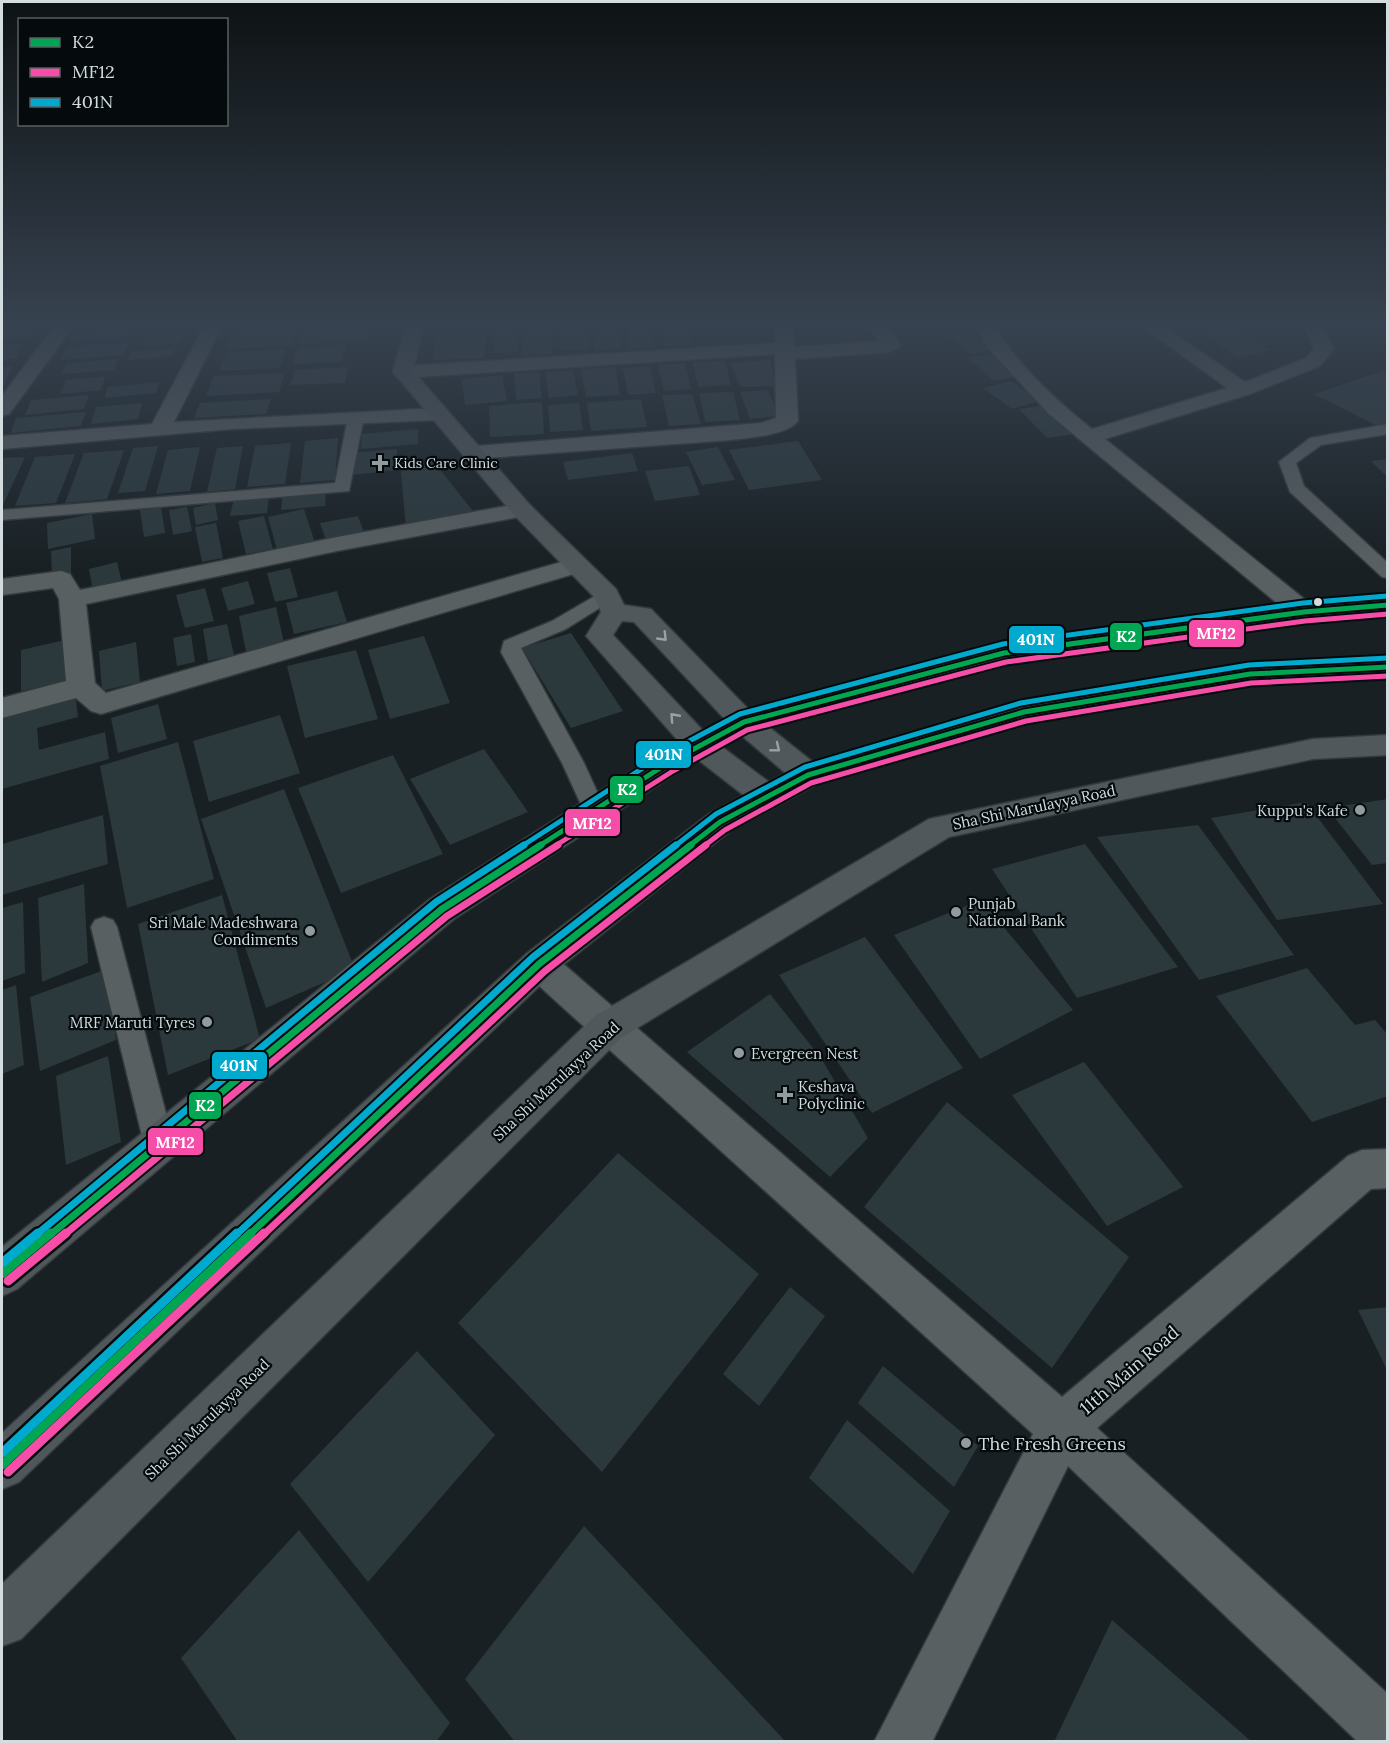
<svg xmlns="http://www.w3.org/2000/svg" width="1389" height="1743" viewBox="0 0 1389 1743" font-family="Lora,serif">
<rect width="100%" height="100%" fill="#182023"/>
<!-- building -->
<g fill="#2b383c">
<path d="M36 324 30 338 2 340V327Z"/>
<path d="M370 324 367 341 298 344 303 327Z"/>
<path d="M654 324 655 348 628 349 627 325Z"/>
<path d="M660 324H687L691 345 664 346Z"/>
<path d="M1206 324H1228L1270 350 1239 357 1192 327Z"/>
<path d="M589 326V350H559L560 327Z"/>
<path d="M594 326H620L621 349 595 350Z"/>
<path d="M132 327 129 336 69 341 73 332Z"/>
<path d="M297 327 291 346 226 349 234 330Z"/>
<path d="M518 329 517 352 493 353 495 330Z"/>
<path d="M552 329V354L522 355 523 330Z"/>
<path d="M968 330 994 349 972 354 947 334Z"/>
<path d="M184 332 181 343 142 346 145 335Z"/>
<path d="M487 333 484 358 433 360 436 335Z"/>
<path d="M129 343 124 355 61 360 66 347Z"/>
<path d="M22 344 16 358 2 360V346Z"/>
<path d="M346 345 342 362 293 364 298 347Z"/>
<path d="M175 348 172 356 128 360 131 352Z"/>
<path d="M286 349 280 368 219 371 226 352Z"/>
<path d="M997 353 1024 376 994 381 968 358Z"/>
<path d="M117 359 114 370 62 374 66 364Z"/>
<path d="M770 360 776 386 740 387 731 363Z"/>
<path d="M725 361 731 385 698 387 693 363Z"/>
<path d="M685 363 691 389 664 391 658 365Z"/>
<path d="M13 366 4 386H2V367Z"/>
<path d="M650 366 656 393 628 395 623 368Z"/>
<path d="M348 367 345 383 290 385 295 370Z"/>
<path d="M615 367 620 395 586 397 581 369Z"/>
<path d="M1388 369V428L1383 429 1314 394Z"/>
<path d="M573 370 578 395 549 398 545 372Z"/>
<path d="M539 372 542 398 516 400 514 373Z"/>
<path d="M285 373 279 392 206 396 214 376Z"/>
<path d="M502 375 507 401 465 405 462 379Z"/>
<path d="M105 377 101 390 60 394 66 380Z"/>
<path d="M1011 381 1040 401 1012 409 983 388Z"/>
<path d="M159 382 156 393 105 398 108 387Z"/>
<path d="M768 390 779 416 750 419 740 392Z"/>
<path d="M733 392 740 420 705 422 699 393Z"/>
<path d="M692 394 701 424 669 426 662 395Z"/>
<path d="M89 395 84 409 25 415 31 400Z"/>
<path d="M271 399 266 414 194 418 200 403Z"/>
<path d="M641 399 647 427 591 431 587 403Z"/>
<path d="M542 402 544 434 490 437 489 406Z"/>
<path d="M142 403 138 419 91 424 96 407Z"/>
<path d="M579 403 583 430 550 432 548 405Z"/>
<path d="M1046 405 1075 434 1047 438 1019 409Z"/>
<path d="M86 412 81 426 11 433 16 418Z"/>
<path d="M418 429V444L361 449 362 434Z"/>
<path d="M338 438 335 480 300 483 305 441Z"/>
<path d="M798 441 822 480 749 490 729 450Z"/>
<path d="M291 443 285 484 247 487 255 446Z"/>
<path d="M158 446 145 491 118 493 133 448Z"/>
<path d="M243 446 235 489 207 492 217 448Z"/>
<path d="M200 447 190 491 156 494 168 450Z"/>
<path d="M718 447 735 480 702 485 686 452Z"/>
<path d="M397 449V470L352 475 353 453Z"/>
<path d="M124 450 107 499 65 503 84 453Z"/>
<path d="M632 453 638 471 568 480 563 462Z"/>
<path d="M75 454 56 503 15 506 35 457Z"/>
<path d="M25 457 2 507V458Z"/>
<path d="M1388 459V478L1371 461Z"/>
<path d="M400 461H433L473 511 406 528Z"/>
<path d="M689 466 700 495 655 501 645 471Z"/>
<path d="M326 490 325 506 281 510 283 494Z"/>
<path d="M269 495 267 513 230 516 234 498Z"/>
<path d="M215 503 218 520 196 525 193 508Z"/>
<path d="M161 506 165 533 144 537 140 510Z"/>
<path d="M187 507 192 531 173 535 169 510Z"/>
<path d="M304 509 316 546 278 554 268 517Z"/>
<path d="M92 514 95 539 48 549 47 523Z"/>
<path d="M264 516 273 549 246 554 238 521Z"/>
<path d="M358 516 365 535 327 543 320 523Z"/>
<path d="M216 523 223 558 202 562 195 527Z"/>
<path d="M71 547V574L52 578 51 551Z"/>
<path d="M117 562 122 583 93 591 89 569Z"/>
<path d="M290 568 298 597 275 602 267 573Z"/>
<path d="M248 581 255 604 228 611 221 588Z"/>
<path d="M205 588 214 621 185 628 176 595Z"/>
<path d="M337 591 347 622 294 634 286 603Z"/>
<path d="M276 607 284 643 246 652 239 616Z"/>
<path d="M227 624 234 655 208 661 203 629Z"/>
<path d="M571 633 623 711 571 728 522 648Z"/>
<path d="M191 634 195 662 177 666 173 638Z"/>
<path d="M424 636 450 703 390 719 368 650Z"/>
<path d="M65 640 67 681 21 691V650Z"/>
<path d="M136 642 140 682 102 691 99 651Z"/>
<path d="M356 650 378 719 305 738 287 666Z"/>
<path d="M75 692 78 717 37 728 39 750 105 732 109 759 2 789V712Z"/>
<path d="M158 704 167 739 118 753 111 718Z"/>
<path d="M280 715 300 773 209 802 193 741Z"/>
<path d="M178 742 214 879 127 908 100 766Z"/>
<path d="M484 749 528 812 450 845 410 779Z"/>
<path d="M393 755 443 854 341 893 298 788Z"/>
<path d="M284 789 355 969 266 1008 201 819Z"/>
<path d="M1388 799V863L1372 865 1327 808Z"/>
<path d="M1306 802 1383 904 1277 920 1211 818Z"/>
<path d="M103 815 108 864 2 895V844Z"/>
<path d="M1198 825 1294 955 1199 980 1097 837Z"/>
<path d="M1085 844 1178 967 1077 998 992 869Z"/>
<path d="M84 884 88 963 42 982 38 898Z"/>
<path d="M222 895 260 1039 168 1075 138 924Z"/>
<path d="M981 900 1073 1010 980 1059 894 935Z"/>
<path d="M23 902 25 973 2 981V908Z"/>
<path d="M865 937 963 1068 872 1113 779 975Z"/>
<path d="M1307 968 1355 1025 1375 1020 1388 1035V1096L1312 1122 1216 996Z"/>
<path d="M107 969 116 1040 40 1071 30 997Z"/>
<path d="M16 985 24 1065 2 1074V990Z"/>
<path d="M770 994 821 1058 868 1138 830 1177 687 1052Z"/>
<path d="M108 1056 121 1142 66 1165 56 1076Z"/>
<path d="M1084 1062 1183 1187 1107 1226 1012 1095Z"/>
<path d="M947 1102 1129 1257 1052 1368 864 1207Z"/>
<path d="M618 1153 759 1274 602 1472 458 1323Z"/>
<path d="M790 1287 825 1316 759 1406 723 1374Z"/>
<path d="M1388 1307V1372L1358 1310Z"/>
<path d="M417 1351 495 1435 368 1582 290 1484Z"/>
<path d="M883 1366 978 1446 954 1487 858 1403Z"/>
<path d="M847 1420 950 1511 913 1574 809 1478Z"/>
<path d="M584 1526 786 1742H515L465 1679Z"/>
<path d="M299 1530 450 1723 436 1742H238L181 1658Z"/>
<path d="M1112 1620 1252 1742H1054Z"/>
</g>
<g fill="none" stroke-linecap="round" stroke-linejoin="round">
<defs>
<g id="lane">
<path d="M356 412 364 417 349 491 2 520V510L335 483 348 417Z"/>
<path d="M1388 424V434L1321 445 1296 463 1304 486 1388 563V578L1382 577 1290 492 1279 462 1310 438Z"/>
<path d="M607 589 616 595 614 599 566 629 521 648 584 763 606 811 603 817 595 819 587 817 584 811 562 763 501 652 504 641 552 621Z"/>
<path d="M104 917 113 920 117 927 174 1144 169 1154 159 1158 149 1154 144 1144 91 927 95 920Z"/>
</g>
<g id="street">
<path d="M56 324H75L9 414 2 416V396Z"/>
<path d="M205 324H223L174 422 438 408 445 410 449 414 445 418 438 420 232 429 2 449V436L152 424Z"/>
<path d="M775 324H793L794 347 878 341 868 324H887L901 346 891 352 795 359 798 421C788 435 748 438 731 440L472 459 464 457 461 452 464 447 761 423 776 418 775 354 403 378 396 376 393 372 396 368 403 366 775 343Z"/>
<path d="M975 324H994C1017 365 1056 400 1092 429L1227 388 1139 324H1161L1245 382 1306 358 1314 348 1303 324H1321L1334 348 1320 366 1250 394 1105 439 1313 606 1317 612 1313 618 1304 620 1295 618 1049 414 989 349Z"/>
<path d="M522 503 530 505 534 510 530 515 337 551 86 604 95 683 106 693 575 558 584 561 588 566 584 571 101 714 91 711 76 698 2 718V698L66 681 59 599 53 588 2 595V579L61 571 70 574 80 590 337 537Z"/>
<path d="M539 949 552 954 1062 1397 1348 1156 1362 1150 1388 1149V1188L1371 1189 1097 1428 1388 1694V1742H1358L1068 1466 932 1742H874L1033 1434 526 974 521 964 526 954Z"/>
</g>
<g id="secondary">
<path d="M406 324H424L413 371 530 505 616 589 624 605 651 609 754 715 819 767 823 775 819 783 808 786 797 783 734 729 634 622 622 621 613 635 710 738 777 788 782 796 777 804 766 807 755 804 688 752 586 636 601 612 595 598 514 515 393 372Z"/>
<path d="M1388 735V755L1313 759 949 837 621 1038 21 1639 2 1646V1584L595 1016 929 819 1313 739Z"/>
</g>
<g id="primary">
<path d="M1388 597V613L1304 620 1004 662 754 729 679 771 454 919 17 1289 2 1296V1247L430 899 657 755 734 715 1004 644 1304 604Z"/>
<path d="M1388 658V676L1250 683 1025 722 819 783 731 830 552 974 19 1482 2 1489V1433L526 954 709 814 797 767 1024 702 1250 665Z"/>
</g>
</defs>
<!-- lane casing -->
<use href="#lane" stroke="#333a3d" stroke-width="3"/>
<!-- street casing -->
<use href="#street" stroke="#333a3d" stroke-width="3"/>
<!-- secondary casing -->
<use href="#secondary" stroke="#333a3d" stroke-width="3"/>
<!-- primary casing -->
<use href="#primary" stroke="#333a3d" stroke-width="3"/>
<!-- lane -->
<use href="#lane" fill="#596062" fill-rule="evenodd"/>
<!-- street -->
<use href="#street" fill="#596062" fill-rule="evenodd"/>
<!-- secondary -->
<use href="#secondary" fill="#51585b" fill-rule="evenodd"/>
<!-- primary -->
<use href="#primary" fill="#4f575a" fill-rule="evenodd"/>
<defs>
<g id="bus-1-far2">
<path d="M539 846 668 763 744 722 1004 653 1304 612 1388 605"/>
<path d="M689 846 720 822 808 775 1024 712 1250 674 1388 667"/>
</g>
<g id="bus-1-far1">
<path d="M50 1235 442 909 541 845"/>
<path d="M249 1235 539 964 691 845"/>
</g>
<g id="bus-1">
<path d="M2 1274 51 1233"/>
<path d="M2 1465 251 1233"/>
</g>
<g id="bus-2-far2">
<path d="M555 846 673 771 747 730 1006 662 1305 621 1388 614"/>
<path d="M704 846 725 830 811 783 1026 721 1251 683 1388 676"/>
</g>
<g id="bus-2-far1">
<path d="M64 1235 447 916 558 845"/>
<path d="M263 1235 545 971 706 845"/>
</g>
<g id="bus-2">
<path d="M8 1281 66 1233"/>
<path d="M8 1472 264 1233"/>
</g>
<g id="bus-3-far2">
<path d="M522 846 663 755 740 714 1003 644 1303 603 1387 596"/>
<path d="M675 846 716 814 805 767 1021 703 1249 665 1388 658"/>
</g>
<g id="bus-3-far1">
<path d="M36 1235 436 902 524 845"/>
<path d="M236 1235 533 957 676 845"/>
</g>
<g id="bus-3">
<path d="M2 1263 38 1233"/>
<path d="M2 1453 237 1233"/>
</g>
</defs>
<!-- bus-1-far2 casing -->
<use href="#bus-1-far2" stroke="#050b0d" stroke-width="9"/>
<!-- bus-1-far1 casing -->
<use href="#bus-1-far1" stroke="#050b0d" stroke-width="11"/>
<!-- bus-1 casing -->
<use href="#bus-1" stroke="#050b0d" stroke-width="14"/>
<!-- bus-2-far2 casing -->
<use href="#bus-2-far2" stroke="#050b0d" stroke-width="9"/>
<!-- bus-2-far1 casing -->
<use href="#bus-2-far1" stroke="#050b0d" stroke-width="11"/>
<!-- bus-2 casing -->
<use href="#bus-2" stroke="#050b0d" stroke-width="14"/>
<!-- bus-3-far2 casing -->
<use href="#bus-3-far2" stroke="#050b0d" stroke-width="9"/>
<!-- bus-3-far1 casing -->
<use href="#bus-3-far1" stroke="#050b0d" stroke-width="11"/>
<!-- bus-3 casing -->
<use href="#bus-3" stroke="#050b0d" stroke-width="14"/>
<!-- bus-1-far2 -->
<use href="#bus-1-far2" stroke="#00a651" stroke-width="5"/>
<!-- bus-1-far1 -->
<use href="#bus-1-far1" stroke="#00a651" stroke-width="7"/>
<!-- bus-1 -->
<use href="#bus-1" stroke="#00a651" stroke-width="9"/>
<!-- bus-2-far2 -->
<use href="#bus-2-far2" stroke="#f54da8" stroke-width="5"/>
<!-- bus-2-far1 -->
<use href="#bus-2-far1" stroke="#f54da8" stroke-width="7"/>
<!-- bus-2 -->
<use href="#bus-2" stroke="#f54da8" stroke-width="9"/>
<!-- bus-3-far2 -->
<use href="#bus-3-far2" stroke="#00a9ce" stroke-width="5"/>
<!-- bus-3-far1 -->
<use href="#bus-3-far1" stroke="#00a9ce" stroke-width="7"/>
<!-- bus-3 -->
<use href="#bus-3" stroke="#00a9ce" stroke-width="9"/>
</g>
<!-- one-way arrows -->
<defs><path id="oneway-chevron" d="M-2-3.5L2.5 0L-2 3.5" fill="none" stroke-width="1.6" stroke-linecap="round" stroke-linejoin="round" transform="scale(1.5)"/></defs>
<g stroke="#98a1a4">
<use href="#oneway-chevron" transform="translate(663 637) rotate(46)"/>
<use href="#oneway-chevron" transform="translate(674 717) rotate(-132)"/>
<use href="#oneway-chevron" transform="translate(776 748) rotate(39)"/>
</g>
<!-- sky -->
<linearGradient id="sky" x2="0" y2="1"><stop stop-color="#0d1213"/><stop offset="0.57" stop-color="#374250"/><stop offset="1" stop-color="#374250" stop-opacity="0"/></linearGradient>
<rect width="1389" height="568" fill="url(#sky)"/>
<!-- markers -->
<g fill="#929b9e" stroke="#050b0d" stroke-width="2">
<path d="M377 454h6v6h6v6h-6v6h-6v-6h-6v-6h6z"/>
<circle cx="1360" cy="810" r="6"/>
<circle cx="956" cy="912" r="6"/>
<circle cx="310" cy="931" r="6"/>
<circle cx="207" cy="1022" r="6"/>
<circle cx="739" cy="1053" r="6"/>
<path d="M782 1086h6v6h6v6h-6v6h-6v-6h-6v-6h6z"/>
<circle cx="966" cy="1443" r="6"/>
</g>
<circle fill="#d3dde0" stroke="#050b0d" stroke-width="2" cx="1318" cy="602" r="5"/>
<g text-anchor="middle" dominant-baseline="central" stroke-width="4.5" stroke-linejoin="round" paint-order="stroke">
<!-- far-poi labels -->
<g font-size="14" fill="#d3dde0" stroke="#050b0d" text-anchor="start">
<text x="394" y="463">Kids Care Clinic</text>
</g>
<!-- street labels -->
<g font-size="15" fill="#d3dde0" stroke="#050b0d">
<text transform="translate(1034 807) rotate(-12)">Sha Shi Marulayya Road</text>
<text transform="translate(556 1081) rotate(-43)">Sha Shi Marulayya Road</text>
<text transform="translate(207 1419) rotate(-44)">Sha Shi Marulayya Road</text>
</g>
<!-- poi labels -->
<g font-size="15" fill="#d3dde0" stroke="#050b0d" text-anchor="end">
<text x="1348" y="810">Kuppu's Kafe</text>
<text x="968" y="903" text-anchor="start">Punjab<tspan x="968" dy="17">National Bank</tspan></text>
<text x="298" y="922">Sri Male Madeshwara<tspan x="298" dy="17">Condiments</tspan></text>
<text x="195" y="1022">MRF Maruti Tyres</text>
<text x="751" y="1053" text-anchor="start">Evergreen Nest</text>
<text x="798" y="1086" text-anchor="start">Keshava<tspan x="798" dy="17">Polyclinic</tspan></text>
</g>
<!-- near-street labels -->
<g font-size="18" fill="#d3dde0" stroke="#050b0d">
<text transform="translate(1129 1370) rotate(-41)">11th Main Road</text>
</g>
<!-- near-poi labels -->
<g font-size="18" fill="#d3dde0" stroke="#050b0d" text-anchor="start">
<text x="978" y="1443">The Fresh Greens</text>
</g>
</g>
<g stroke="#050b0d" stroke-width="2">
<rect x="1188" y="619" width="57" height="29" rx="6" fill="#f54da8"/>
<rect x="1109" y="622" width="34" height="29" rx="6" fill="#00a651"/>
<rect x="1008" y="625" width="57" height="29" rx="6" fill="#00a9ce"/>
<rect x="635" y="740" width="57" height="29" rx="6" fill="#00a9ce"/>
<rect x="609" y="775" width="35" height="29" rx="6" fill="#00a651"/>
<rect x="564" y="808" width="57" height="29" rx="6" fill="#f54da8"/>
<rect x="211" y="1051" width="57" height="29" rx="6" fill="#00a9ce"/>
<rect x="188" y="1091" width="34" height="29" rx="6" fill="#00a651"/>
<rect x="147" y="1127" width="57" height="29" rx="6" fill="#f54da8"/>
</g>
<g font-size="16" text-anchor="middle" font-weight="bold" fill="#fff">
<text x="1216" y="639">MF12</text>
<text x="1126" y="642">K2</text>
<text x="1036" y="645">401N</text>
<text x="664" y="760">401N</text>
<text x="627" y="795">K2</text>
<text x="592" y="829">MF12</text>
<text x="239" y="1071">401N</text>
<text x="205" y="1111">K2</text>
<text x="175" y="1148">MF12</text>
</g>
<!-- border -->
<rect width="1389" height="1743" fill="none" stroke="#d3dde0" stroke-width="6"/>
<!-- legend -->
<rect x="18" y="18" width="210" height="108" fill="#050b0d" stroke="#575f61" stroke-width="1.5"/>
<rect x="30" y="38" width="30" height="9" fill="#00a651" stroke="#575f61" stroke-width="1.5"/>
<text x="72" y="48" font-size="18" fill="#d3dde0">K2</text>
<rect x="30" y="68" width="30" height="9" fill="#f54da8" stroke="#575f61" stroke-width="1.5"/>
<text x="72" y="78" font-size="18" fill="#d3dde0">MF12</text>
<rect x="30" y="98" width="30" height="9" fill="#00a9ce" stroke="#575f61" stroke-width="1.5"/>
<text x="72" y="108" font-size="18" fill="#d3dde0">401N</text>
</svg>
